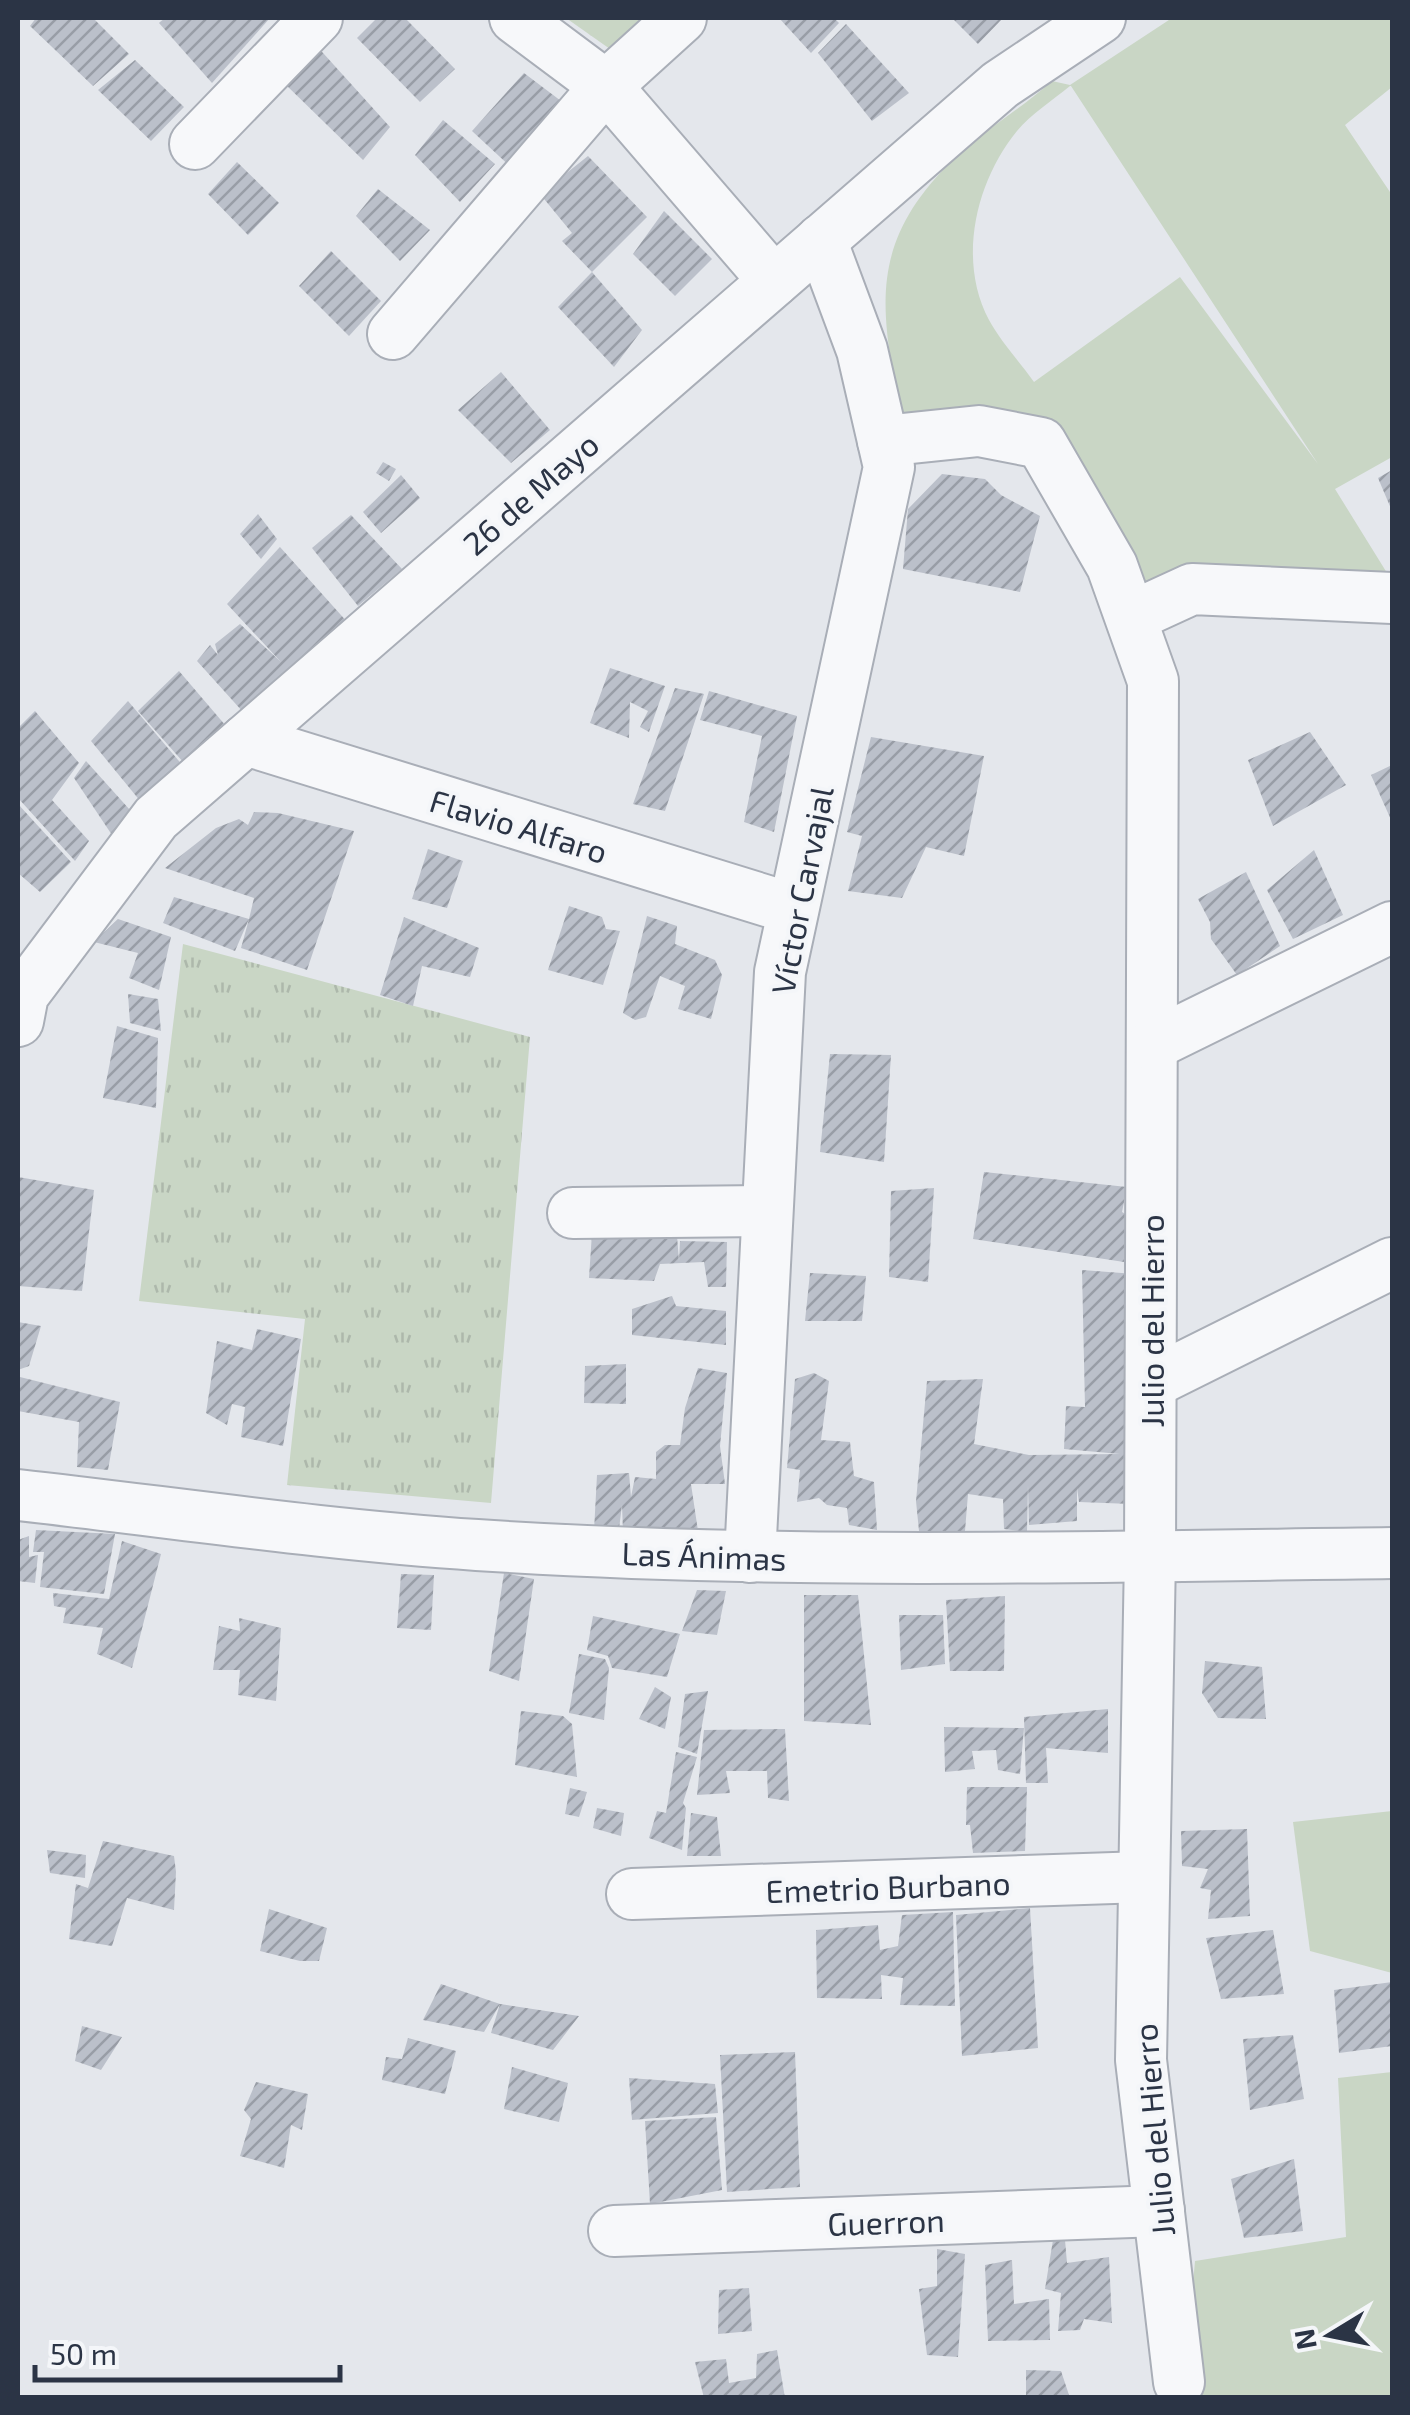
<svg xmlns="http://www.w3.org/2000/svg" width="1410" height="2415" viewBox="0 0 1410 2415" font-family="'Exo 2',sans-serif">
<defs>
<pattern id="park-tufts" width="24" height="20" patternUnits="userSpaceOnUse" patternTransform="scale(2.5)"><rect width="24" height="20" fill="#c9d6c5"/><path d="M3 7l-1-3M5 7V3M7 7l1-3M15 17l-1-3M17 17v-4M19 17l1-3" fill="none" stroke="#adb8ab"/></pattern>
<pattern id="building-hatch" width="6" height="6" patternUnits="userSpaceOnUse" patternTransform="scale(2.5)"><rect width="6" height="6" fill="#bbc0ca"/><path d="M-1 1l2-2M0 6l6-6M5 7l2-2" fill="none" stroke="#989da6"/></pattern>
</defs>
<rect width="100%" height="100%" fill="#e4e7ec"/>
<!-- grass -->
<g fill="#c9d6c5" fill-rule="evenodd">
<path d="M1172 18H1392V87L1345 125 1392 195V457L1335 489 1392 581 1138 602 1043 426 904 430C882 316 862 247 955 158 984 130 1021 109 1052 81L1070 85ZM1070 86H1071L1318 464 1180 277 1034 382C1020 362 1001 342 989 320 957 260 976 181 1017 131 1031 114 1053 100 1070 86Z"/>
<path d="M1392 1811V1973L1310 1951 1293 1822Z"/>
<path d="M1392 2072V2397L1183 2398 1195 2261 1346 2237 1338 2078Z"/>
</g>
<!-- park -->
<g fill="url(#park-tufts)">
<path d="M566 18H646L610 49Z"/>
<path d="M183 944 530 1037 491 1503 287 1485 305 1319 139 1301Z"/>
</g>
<!-- building -->
<g fill="url(#building-hatch)">
<path d="M36 18H93L129 54 93 86 30 26Z"/>
<path d="M165 18H270L212 83 159 23Z"/>
<path d="M377 18H405L455 69 420 102 357 38Z"/>
<path d="M779 18H834L839 23 811 53Z"/>
<path d="M952 18H1003L978 44Z"/>
<path d="M846 24 909 93 872 121 818 53Z"/>
<path d="M314 43 390 127 363 160 283 82Z"/>
<path d="M135 60 184 107 151 141 98 90Z"/>
<path d="M524 73 565 104 512 168 472 131Z"/>
<path d="M443 120 495 164 460 202 415 155Z"/>
<path d="M588 156 647 217 592 272 562 241 572 233 540 194Z"/>
<path d="M237 162 279 203 248 235 208 194Z"/>
<path d="M378 189 430 230 400 261 356 216Z"/>
<path d="M664 211 712 259 675 296 633 254Z"/>
<path d="M331 251 381 301 349 336 299 286Z"/>
<path d="M592 272 642 330 614 367 558 307Z"/>
<path d="M501 372 550 430 511 463 458 410Z"/>
<path d="M383 462 396 469 389 481 376 473Z"/>
<path d="M1392 470V511L1378 478Z"/>
<path d="M942 474 985 479 1001 495 1040 516 1020 592 903 569 908 509Z"/>
<path d="M401 475 420 498 381 533 363 512Z"/>
<path d="M258 514 277 539 261 559 240 534Z"/>
<path d="M351 515 402 569 358 606 312 548Z"/>
<path d="M280 547 349 624 243 712 197 661 210 645 218 655 215 644 240 624 281 662 227 604Z"/>
<path d="M610 668 665 686 649 732 640 727 648 711 630 702 629 738 590 723Z"/>
<path d="M179 671 226 726 184 763 138 711Z"/>
<path d="M675 688 704 694 665 811 633 804Z"/>
<path d="M709 691 797 716 774 832 744 822 762 736 700 720Z"/>
<path d="M128 701 184 767 141 802 91 741Z"/>
<path d="M35 711 79 763 52 800 89 841 75 861 18 798V728Z"/>
<path d="M1310 732 1346 785 1273 826 1248 760Z"/>
<path d="M871 737 984 756 964 856 926 847 902 898 848 891 862 836 847 832Z"/>
<path d="M86 761 130 810 112 835 74 778Z"/>
<path d="M1392 765V822L1371 775Z"/>
<path d="M18 804 71 862 40 892 18 873Z"/>
<path d="M254 812 278 813 354 831 307 970 241 948 249 919 235 951 163 923 174 897 249 919 254 898 165 868 216 828 239 819 248 825Z"/>
<path d="M428 849 463 861 447 908 412 899Z"/>
<path d="M1314 850 1343 915 1293 939 1267 890Z"/>
<path d="M1246 872 1280 946 1237 975 1211 939 1210 922 1198 899Z"/>
<path d="M569 906 602 917 606 929 620 931 603 985 548 970Z"/>
<path d="M647 916 677 926 675 944 715 960 722 975 711 1019 678 1009 685 986 660 976 646 1017 635 1020 623 1013Z"/>
<path d="M404 917 479 948 470 977 422 966 413 1006 380 995Z"/>
<path d="M118 919 171 937 159 990 129 978 138 953 94 942Z"/>
<path d="M128 994 158 999 161 1031 130 1023Z"/>
<path d="M117 1026 158 1038 156 1108 103 1098Z"/>
<path d="M830 1054 891 1055 884 1162 820 1152Z"/>
<path d="M984 1172 1127 1187 1122 1212 1129 1216 1124 1262 973 1239Z"/>
<path d="M18 1177 94 1190 82 1291 18 1286Z"/>
<path d="M934 1188 928 1282 889 1277 891 1191Z"/>
<path d="M592 1233 677 1236 679 1261 680 1241 727 1242 726 1287H708L704 1262 660 1264 654 1281 589 1278Z"/>
<path d="M1082 1270 1135 1274 1131 1504 1079 1502 1077 1488V1521L1029 1525 1028 1485 1027 1532 1004 1529 1003 1499 968 1494 965 1531H919L916 1501 927 1381 983 1379 974 1444 1029 1455 1120 1454 1064 1449 1066 1406 1085 1407Z"/>
<path d="M810 1273 866 1276 862 1321H805Z"/>
<path d="M672 1296 676 1306 726 1311V1345L632 1335V1309Z"/>
<path d="M18 1322 41 1326 29 1366 18 1370Z"/>
<path d="M257 1329 301 1339 283 1446 241 1437 245 1407 232 1404 227 1425 206 1413 217 1341 252 1350Z"/>
<path d="M626 1364V1404L584 1403 585 1366Z"/>
<path d="M698 1368 727 1373 720 1446 725 1484H691L698 1531 623 1532 622 1505 619 1529 594 1531 597 1475 629 1473 631 1497 635 1477 656 1479V1452L665 1445H680L685 1408Z"/>
<path d="M814 1373 829 1381 821 1440 850 1442 854 1476 874 1482 877 1530 849 1525 847 1508 827 1505 819 1498 797 1502 800 1470 787 1468 795 1379Z"/>
<path d="M20 1377 120 1402 108 1470 77 1467 79 1422 18 1411Z"/>
<path d="M36 1530 115 1534 104 1594 40 1587 44 1552H33Z"/>
<path d="M29 1536V1557L38 1555 35 1583 18 1581V1540Z"/>
<path d="M122 1541 161 1554 132 1668 97 1654 103 1628 63 1623 66 1608 54 1606 53 1593 109 1599Z"/>
<path d="M504 1573 534 1579 519 1681 489 1671Z"/>
<path d="M401 1574 434 1575 431 1630 397 1628Z"/>
<path d="M697 1590 726 1591 717 1635 682 1631Z"/>
<path d="M804 1595H858L871 1725 804 1721Z"/>
<path d="M1005 1596 1004 1671H950L946 1600Z"/>
<path d="M899 1615H943L945 1664 901 1670Z"/>
<path d="M593 1616 680 1634 667 1677 612 1668 608 1656 587 1650Z"/>
<path d="M239 1618 281 1628 276 1701 238 1695 240 1670H213L219 1626 240 1631Z"/>
<path d="M579 1654 605 1659 609 1668 604 1720 569 1713Z"/>
<path d="M1205 1661 1262 1667 1266 1719 1218 1718 1202 1693Z"/>
<path d="M655 1687 671 1697 665 1729 639 1719Z"/>
<path d="M708 1691 697 1754 678 1747 685 1694Z"/>
<path d="M1108 1709V1753L1046 1748 1048 1783H1026L1024 1717Z"/>
<path d="M521 1711 563 1716 572 1724 577 1777 515 1765Z"/>
<path d="M944 1727 1024 1728 1020 1774 998 1770 996 1750 972 1751 975 1769 945 1772Z"/>
<path d="M785 1729 789 1801 768 1798 767 1771H726L730 1793 697 1795 704 1730Z"/>
<path d="M676 1752 697 1757 683 1803 686 1808 682 1850 649 1838 657 1811 666 1813Z"/>
<path d="M967 1787H1027L1025 1851 973 1853 970 1825H966Z"/>
<path d="M570 1788 587 1792 579 1817 565 1814Z"/>
<path d="M597 1808 624 1813 621 1836 593 1828Z"/>
<path d="M691 1813 717 1817 721 1856H687Z"/>
<path d="M1247 1829 1250 1916 1208 1919 1211 1890 1200 1888 1208 1869 1182 1866 1181 1831Z"/>
<path d="M103 1841 174 1856 176 1872 174 1910 127 1898 112 1946 69 1939 76 1884 88 1888Z"/>
<path d="M47 1850 86 1855 85 1878 50 1873Z"/>
<path d="M1030 1908 1038 2048 962 2056 956 1915Z"/>
<path d="M269 1909 327 1928 319 1961H300L260 1951Z"/>
<path d="M953 1912 955 2006 900 2005 903 1978 881 1975 882 1999 817 1998 816 1930 878 1925 880 1950 898 1946 902 1915Z"/>
<path d="M1273 1930 1284 1994 1221 1999 1206 1938Z"/>
<path d="M1392 1982V2046L1339 2053 1334 1990Z"/>
<path d="M441 1984 500 2004 579 2016 553 2050 491 2033 500 2004 484 2032 423 2020Z"/>
<path d="M82 2026 122 2037 101 2070 75 2061Z"/>
<path d="M1293 2035 1304 2099 1250 2110 1243 2039Z"/>
<path d="M408 2038 456 2051 445 2094 382 2080 386 2057 402 2059Z"/>
<path d="M795 2052 800 2187 727 2192 720 2055Z"/>
<path d="M512 2067 568 2083 559 2122 504 2109Z"/>
<path d="M629 2078 715 2084 718 2113 632 2120Z"/>
<path d="M256 2082 308 2094 302 2130 291 2125 284 2168 240 2156 251 2119 244 2110Z"/>
<path d="M716 2117 722 2190 650 2204 645 2121Z"/>
<path d="M1294 2159 1303 2231 1244 2238 1231 2179Z"/>
<path d="M1053 2240H1065L1067 2263 1109 2257 1112 2323 1084 2319 1080 2330 1058 2331 1061 2293 1045 2289Z"/>
<path d="M937 2249 965 2254 958 2357 927 2355 919 2289 937 2286Z"/>
<path d="M1012 2260 1014 2304 1049 2299 1050 2340 988 2341 985 2265Z"/>
<path d="M749 2288 752 2331 718 2334 719 2290Z"/>
<path d="M777 2350 785 2398H704L695 2362 726 2359 729 2383 756 2378 757 2354Z"/>
<path d="M1026 2370 1061 2371 1070 2398H1026Z"/>
</g>
<g fill="none" stroke-linecap="round" stroke-linejoin="round">
<defs>
<g id="minor">
<path d="M515 18 606 86 774 281"/>
<path d="M195 144 317 18"/>
<path d="M393 334 606 86 681 18"/>
<path d="M883 441 979 431 1041 443 1112 566 1153 681 1150 1556 1141 2060 1179 2382"/>
<path d="M1131 617 1192 589 1392 598"/>
<path d="M246 740 793 909"/>
<path d="M18 1021 23 995 156 818 1000 85 1100 18"/>
<path d="M1152 1045 1392 927"/>
<path d="M573 1213 767 1211"/>
<path d="M1151 1383 1392 1263"/>
<path d="M18 1495C170 1512 324 1535 477 1545 782 1565 1087 1557 1392 1553"/>
<path d="M750 1557 780 972 889 467 862 350 821 240"/>
<path d="M632 1894 1144 1877"/>
<path d="M614 2231 1159 2211"/>
</g>
</defs>
<!-- minor casing -->
<use href="#minor" stroke="#a9aeb7" stroke-width="54"/>
<!-- minor -->
<use href="#minor" stroke="#f7f8fa" stroke-width="50"/>
</g>
<g text-anchor="middle" dominant-baseline="central" stroke-width="8" stroke-linejoin="round" paint-order="stroke">
<!-- street labels -->
<g font-size="32" fill="#2b3445" stroke="#f4f6f9">
<text transform="translate(530 493) rotate(-41)">26 de Mayo</text>
<text transform="translate(519 825) rotate(17)">Flavio Alfaro</text>
<text transform="translate(801 890) rotate(-79)">Víctor Carvajal</text>
<text transform="translate(1151 1321) rotate(-90)">Julio del Hierro</text>
<text transform="translate(704 1555) rotate(2)">Las Ánimas</text>
<text transform="translate(888 1886) rotate(-2)">Emetrio Burbano</text>
<text transform="translate(1153 2130) rotate(-95)">Julio del Hierro</text>
<text transform="translate(886 2221) rotate(-2)">Guerron</text>
</g>
</g>
<!-- border -->
<rect width="1410" height="2415" fill="none" stroke="#2b3445" stroke-width="40"/>
<!-- north arrow -->
<g transform="translate(1330 2335) rotate(260)" stroke="#f4f6f9" stroke-width="8" paint-order="stroke">
<path d="M0-8L18 38L0 25L-18 38Z" fill="#2b3445"/>
<text y="-15" font-size="28" font-weight="bold" text-anchor="middle" fill="#2b3445">N</text>
</g>
<!-- scale -->
<path d="M35 2365v15h305v-15" fill="none" stroke="#2b3445" stroke-width="5"/>
<text x="50" y="2365" font-size="30" fill="#2b3445" stroke="#f4f6f9" stroke-width="8" paint-order="stroke">50 m</text>
</svg>
